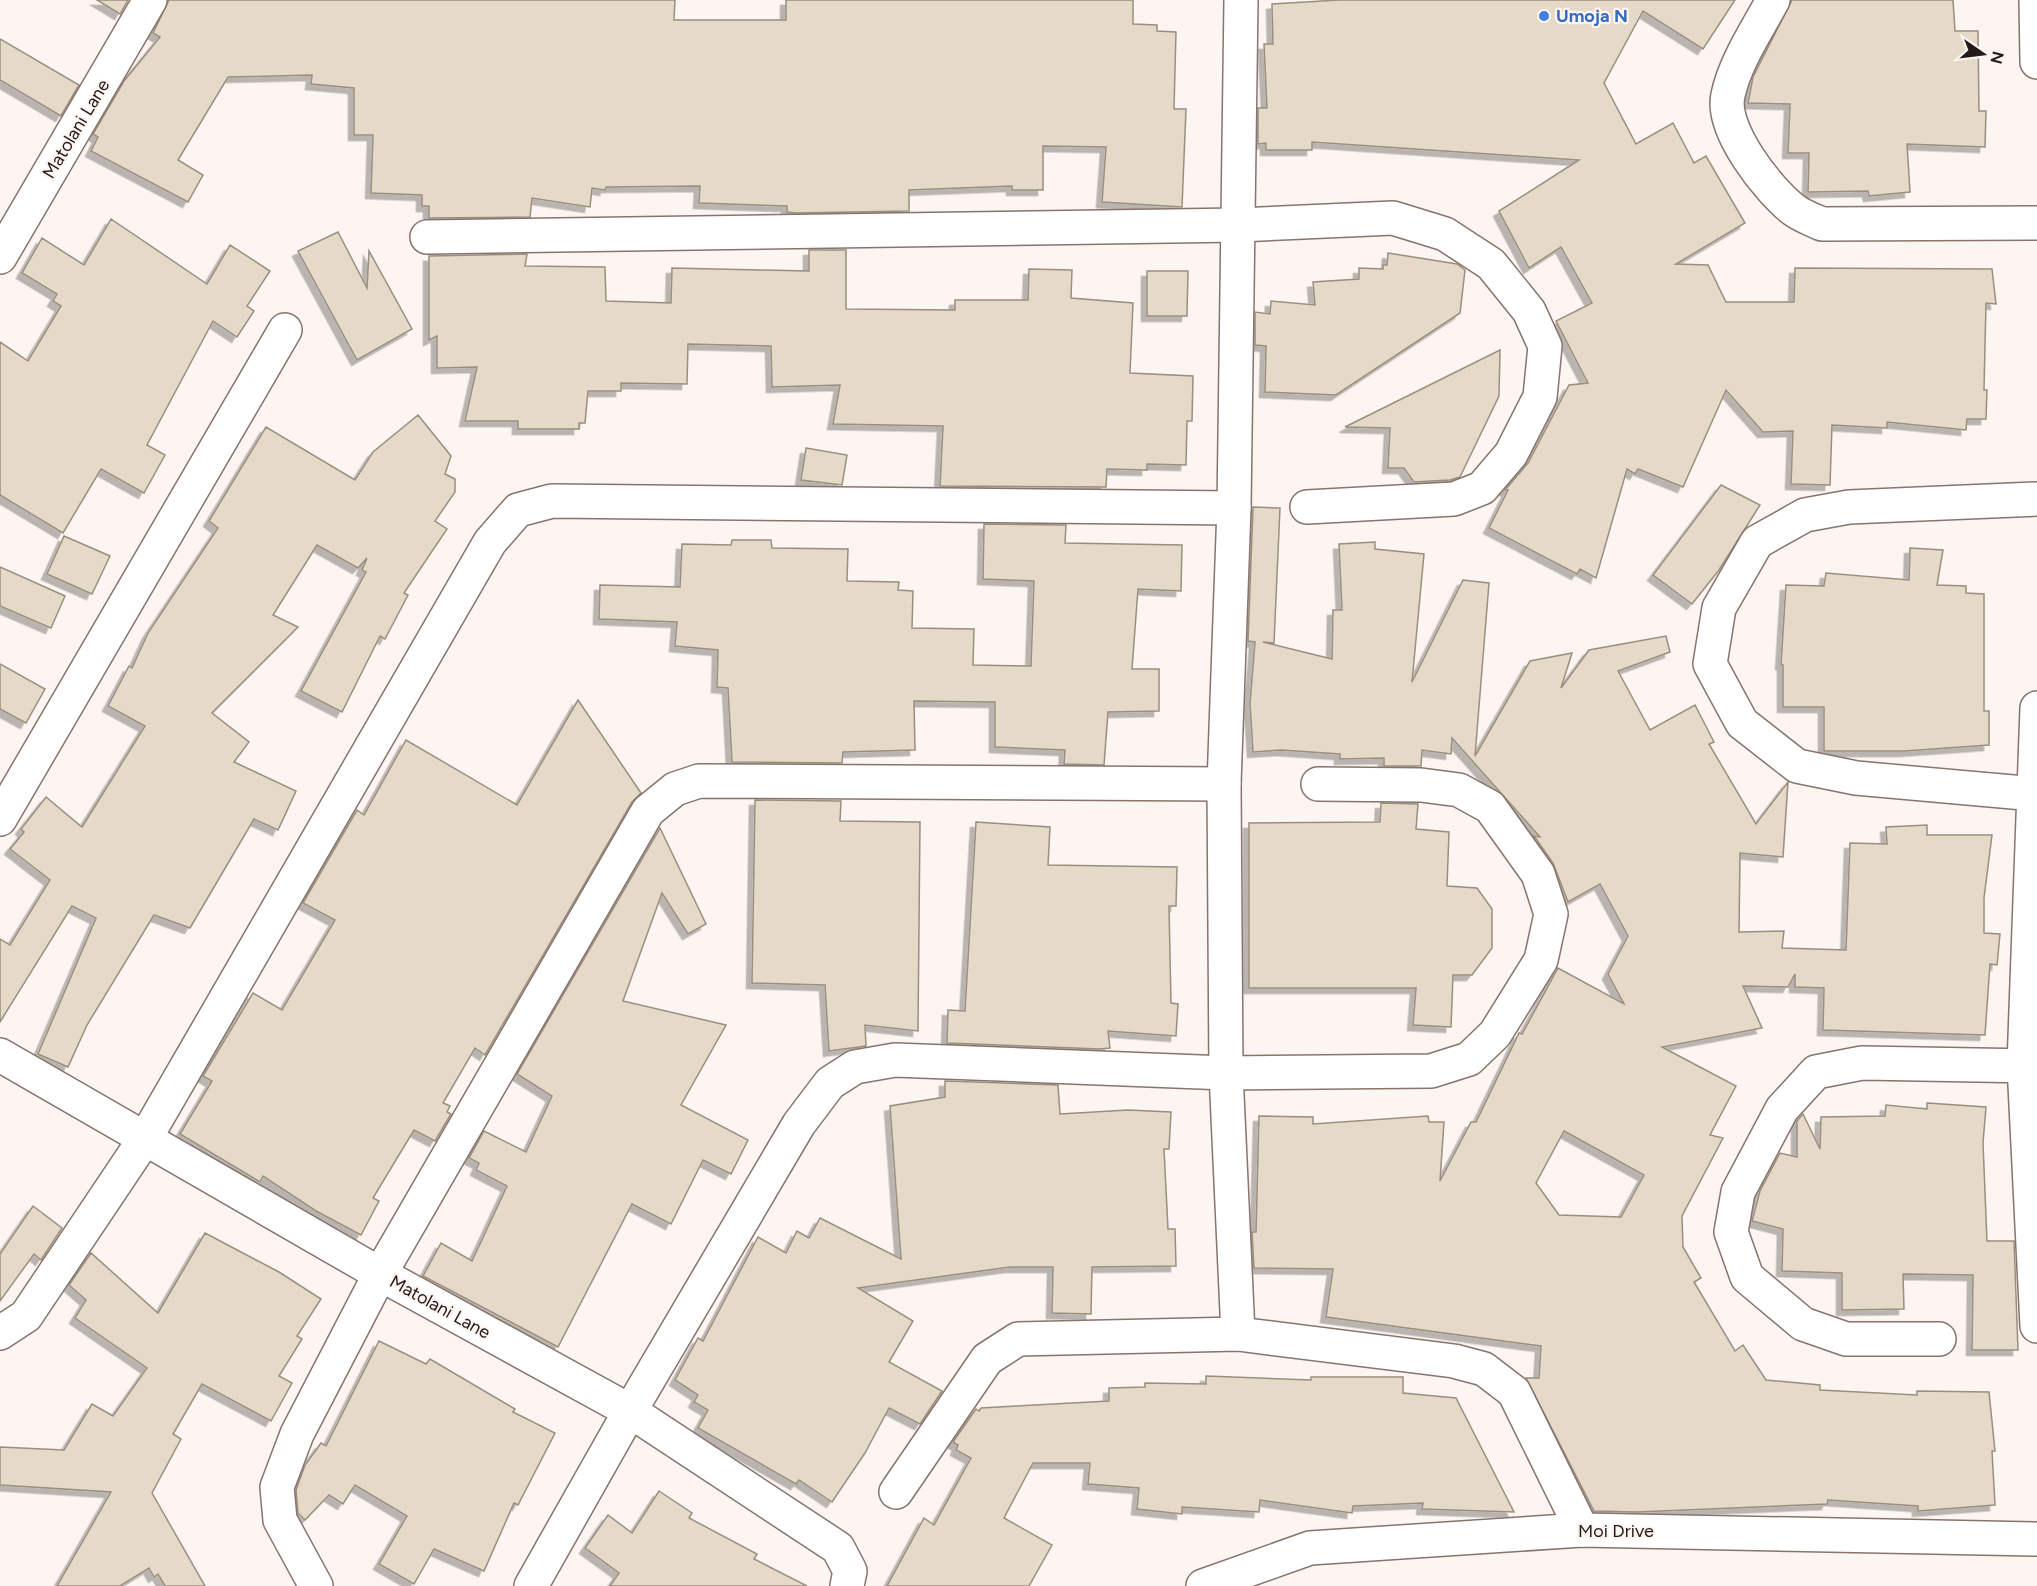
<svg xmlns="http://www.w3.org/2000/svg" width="2037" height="1586" viewBox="0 0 2037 1586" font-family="Figtree,sans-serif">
<defs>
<filter id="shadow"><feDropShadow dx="-5.5" dy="5.5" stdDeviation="0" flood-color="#0004"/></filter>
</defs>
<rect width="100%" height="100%" fill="#fdf5f1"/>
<!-- building -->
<g fill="#e5d9c8" stroke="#9a8f7f" stroke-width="1.5" fill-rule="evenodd" filter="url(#shadow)">
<path d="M97 0H128L120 14Z"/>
<path d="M169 0H675L674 20H786V0H1133V24L1157 25V31L1176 32 1174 109H1186L1182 207 1102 202 1106 147 1043 146V190H1012V186L909 190V211L796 213 787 212V206L699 203 700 186 606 187 605 190 592 188 590 207 532 198 530 217 429 218V206H422V195L371 193 373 135H354V88L311 84 312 75 228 77 178 160 203 175 188 202 91 151 98 137 93 134 124 81 160 37 153 33Z"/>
<path d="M1339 0H1735L1703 49 1643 11 1604 83 1636 144 1673 123 1694 163 1706 156 1745 223 1676 264 1708 265 1726 302H1794L1795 268 1992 269 1996 304 1986 303 1984 390H1987L1986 419H1967L1966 430 1887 422V428L1832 425 1830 485 1791 484 1793 431 1763 432 1726 390 1683 487 1638 469 1635 474 1627 469 1596 578 1580 569 1577 574 1489 528 1508 490H1505L1528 463 1569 385 1588 383 1556 321 1592 303 1561 247 1529 268 1499 211 1579 160 1312 142V150H1266V143L1258 144V108H1267L1264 44H1273L1272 4Z"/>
<path d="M1792 0H1953L1955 31H1978L1979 111H1986L1985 147 1907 144 1910 192 1869 196 1868 191 1808 192 1809 153H1788L1790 104 1748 103 1753 77Z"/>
<path d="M0 39 79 85 61 116 0 80Z"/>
<path d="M111 219 207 284 230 245 270 271 247 306 254 311 237 337 213 321 147 445 165 455 144 493 101 469 63 533 0 495V342L28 361 61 306 53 301 57 294 22 273 42 238 84 265Z"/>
<path d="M338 232 367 288 369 251 412 329 357 360 298 251Z"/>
<path d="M809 250H846V309L955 310V300H1028L1029 269 1072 270 1071 298 1133 303 1130 373 1193 376 1192 421H1187L1186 465 1147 464V470L1107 469 1106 487 940 486 943 426 833 424 840 385 772 387 771 346 688 344 687 384 621 383V391H588L585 423H579V429H518V421H465L477 367 437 368V336L429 340V256L527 254 525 266 605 267 606 301 671 303 672 268 809 271Z"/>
<path d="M1388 253 1457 264 1465 270 1460 313 1336 395 1265 392 1266 346 1255 345V312L1270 314 1271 301 1315 305 1313 282 1359 279V268L1383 269V265H1387Z"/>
<path d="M1147 271H1188L1187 316H1147Z"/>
<path d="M1500 350 1499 396 1460 477 1450 480 1414 482 1404 468H1388L1390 428 1345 427Z"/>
<path d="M418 415 451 456 445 474 455 479V492L435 521 447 529 404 593 408 595 385 639 380 636 342 712 301 691 366 572 362 570 367 558 358 568 317 545 273 615 298 627 212 713 249 742 234 762 296 791 278 830 254 819 190 928 154 915 87 1025 68 1067 38 1054 96 918 72 906 0 1022V939L10 945 50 880 10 849 24 832 21 829 46 797 82 827 145 726 108 706 129 666 132 668 148 633 218 528 209 521 266 427 355 480 373 452Z"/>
<path d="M806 448 847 455 842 485 801 480Z"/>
<path d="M1721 485 1760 505 1719 570 1692 604 1653 575Z"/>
<path d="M1253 507 1280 508 1274 643 1263 642 1332 659 1333 610H1342L1339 544 1375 542V549L1424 554 1412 682 1463 580 1489 583 1475 756 1530 661 1572 653 1561 688 1589 650 1666 636 1670 652 1618 671 1650 730 1695 705 1714 742 1709 744 1756 824 1788 782 1783 857 1740 853 1739 932 1784 931 1782 948 1846 950 1850 843 1887 844 1886 827 1927 825V835H1992L1984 898V933L2000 934 1997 965 1990 964 1985 1035 1823 1030 1824 988 1795 987V974L1788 987 1743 986 1762 1028 1662 1047 1736 1086 1710 1135 1723 1138 1682 1216 1683 1247 1701 1278 1694 1282 1735 1351 1743 1345 1766 1380 1820 1385V1390L1917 1395V1391L1989 1392 1995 1451H1992L1995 1505 1918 1511V1506L1828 1500 1827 1504 1637 1512 1594 1511 1526 1378H1539L1541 1346 1326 1317 1333 1269 1254 1268 1252 1232H1256L1259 1116 1313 1117V1124L1428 1116 1429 1122H1444L1440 1181 1471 1122H1476L1519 1033 1522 1034 1558 968 1624 1004 1608 974 1628 936 1600 884 1568 902 1553 863 1534 836 1540 837 1452 738 1451 754 1422 750 1421 766H1384V758L1340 759V754L1281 750 1253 752 1250 703 1255 642 1248 641ZM1564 1131 1644 1175 1621 1217 1559 1215 1536 1183Z"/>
<path d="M984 524 1066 525 1065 543 1182 545 1181 591 1138 589 1132 669H1159V711L1108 712 1104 765 1064 764 1065 750 995 747V702L914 701 915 750 843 752 842 763 732 762 728 688 717 687 718 650 675 646 677 622 599 619 600 585 680 587 682 544 731 545 732 540H771L772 548 848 549 847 581 899 582 898 590 913 591 912 628 974 629 973 665 1031 666 1034 581 983 579Z"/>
<path d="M64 536 110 556 92 594 47 574Z"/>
<path d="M1910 548 1943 550 1937 585 1966 586V593L1984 594V711H1989V745L1905 751H1824V707H1783V665L1781 664 1786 585 1824 586 1826 573 1909 580Z"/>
<path d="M0 567 65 596 51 628 0 606Z"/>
<path d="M0 664 45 689 26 723 0 709Z"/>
<path d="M578 700 641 793 632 802 485 1055 475 1048 443 1103 450 1106 447 1112 451 1114 435 1141 414 1130 373 1198 379 1201 361 1235 316 1211 263 1176 260 1182 180 1134 212 1081 203 1076 253 993 282 1010 335 920 303 903 357 810 364 815 406 740 517 805Z"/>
<path d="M755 800 841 801 840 821 920 822 918 1031 865 1025 866 1046 829 1051 825 985 752 983Z"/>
<path d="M1381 803 1418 804 1416 829 1449 832 1447 886 1477 888 1492 909V948L1472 975H1453L1451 1027 1413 1025 1416 988H1249V823L1380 822Z"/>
<path d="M976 822 1050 827 1048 865 1177 867 1176 906H1169L1171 1003 1178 1004 1176 1036 1108 1031 1110 1048 1100 1049 947 1043 948 1010 965 1011Z"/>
<path d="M660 828 706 924 688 934 662 893 623 1001 726 1025 681 1105 748 1140 731 1174 703 1160 671 1224 632 1204 558 1347 423 1276 441 1243 472 1261 507 1186 476 1170 479 1163 469 1158 484 1131 526 1152 552 1096 517 1074Z"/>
<path d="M945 1081 1058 1085 1060 1114 1128 1110 1171 1112 1169 1149H1164L1168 1229H1175L1176 1266 1092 1267 1091 1314 1052 1313 1053 1267H1010L858 1288 913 1321 889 1362 942 1391 920 1424 889 1408 865 1453 832 1502 799 1480 796 1484 698 1428 708 1410 694 1402 698 1395 675 1380 698 1338 703 1341 758 1237 786 1253 797 1231 809 1238 820 1218 901 1259 890 1106 945 1097Z"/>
<path d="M1927 1103 1986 1107 1983 1143 1987 1241H2014L2018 1350H1972L1973 1275 1903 1274 1904 1309 1842 1310V1273L1782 1271 1783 1229 1752 1221 1760 1191 1780 1153 1797 1157V1121L1803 1114 1820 1149 1821 1117 1885 1116 1886 1105 1927 1109Z"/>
<path d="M33 1206 62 1228 41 1260 34 1254 0 1301V1254Z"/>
<path d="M205 1233 279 1272 321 1299 297 1336 302 1339 279 1376 292 1383 271 1421 202 1384 173 1434 181 1439 152 1493 205 1586H165L158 1574 154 1577 149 1568 120 1586H57L111 1492 0 1485V1447L64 1450 92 1404 113 1416 147 1368 75 1318 86 1300 69 1285 91 1253 158 1313Z"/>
<path d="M379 1341 426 1364 430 1359 515 1409 513 1412 555 1433 518 1505 514 1503 484 1571 434 1549 414 1584 379 1564 407 1516 355 1485 343 1504 329 1495 305 1520 298 1513 296 1490 305 1465 321 1443 326 1446Z"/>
<path d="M1206 1376 1311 1380V1377H1403V1393L1456 1398 1514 1512 1422 1509 1423 1503 1353 1506 1352 1513 1260 1500 1259 1512 1182 1507V1514L1137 1509 1139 1488 1088 1484 1090 1463H1033L1004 1518 1052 1545 1029 1586H887L924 1518 934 1525 971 1458 956 1450 958 1445 953 1442 976 1409 979 1411 981 1408 1109 1401V1388L1145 1387V1383L1206 1384Z"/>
<path d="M659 1491 692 1513 689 1518 757 1554 754 1559 807 1586H610L619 1573 585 1548 608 1515 632 1533Z"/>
</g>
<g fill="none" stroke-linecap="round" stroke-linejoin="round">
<defs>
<g id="minor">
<path d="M1773 0C1757 30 1735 62 1728 95 1720 129 1768 190 1794 210 1802 216 1813 220 1822 224L2037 223"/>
<path d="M2036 0 2037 62"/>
<path d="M427 237 1239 225 1393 218 1445 234 1491 264 1529 311 1545 346 1540 397 1511 454 1482 488 1454 499 1307 507"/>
<path d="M0 257 150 0"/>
<path d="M2037 708 2024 1065 2037 1326"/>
<path d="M2035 794 1856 778 1797 766 1742 723 1710 664 1719 608 1757 542 1805 515 1849 507 2037 499"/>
<path d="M0 819 285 330"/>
<path d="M0 1055 380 1274 630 1411 838 1548 850 1571 847 1586"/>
<path d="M0 1333 26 1316 146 1137 490 542 518 510 552 501 1234 508"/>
<path d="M1238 1334 1226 1073 1224 784 1234 508 1241 0"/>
<path d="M1939 1339H1846L1803 1324 1747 1277 1731 1232 1738 1192 1782 1109 1816 1072 1862 1063 2037 1066"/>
<path d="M896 1492 987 1359 1018 1339 1238 1334 1454 1361 1484 1369 1514 1392 1582 1530"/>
<path d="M316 1586 280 1520 277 1487 297 1434 380 1274 648 811 675 789 699 781 1224 784"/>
<path d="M531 1586 630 1411 799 1124 830 1083 855 1067 895 1060 1226 1073 1431 1071 1469 1059 1495 1034 1541 960 1551 914 1538 874 1490 807 1459 790 1421 785 1318 784"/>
<path d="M1203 1586 1310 1548 1582 1530 2037 1539"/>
</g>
</defs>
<!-- minor casing -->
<use href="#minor" stroke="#87746c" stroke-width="36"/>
<!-- minor -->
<use href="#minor" stroke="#fff" stroke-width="33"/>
</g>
<!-- markers -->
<circle fill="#3f7fe0" stroke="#fdf5f1" stroke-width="2" cx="1544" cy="16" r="6"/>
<g text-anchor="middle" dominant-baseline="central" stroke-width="4.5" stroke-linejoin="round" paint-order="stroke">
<!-- shop labels -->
<g font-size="18" font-weight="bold" fill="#366cbe" stroke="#fdf5f1" text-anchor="start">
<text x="1556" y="16">Umoja N</text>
</g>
<!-- street labels -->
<g font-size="18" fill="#231b18" stroke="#fdf5f1">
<text transform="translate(76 129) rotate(-59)">Matolani Lane</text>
<text transform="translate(440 1307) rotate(29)">Matolani Lane</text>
<text x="1616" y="1531">Moi Drive</text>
</g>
</g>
<!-- north arrow -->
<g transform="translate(1983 54) rotate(104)" stroke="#fdf5f1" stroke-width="4.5" paint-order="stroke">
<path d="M0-4.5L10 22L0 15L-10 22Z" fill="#231b18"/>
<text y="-9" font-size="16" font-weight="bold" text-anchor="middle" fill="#231b18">N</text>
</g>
</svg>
